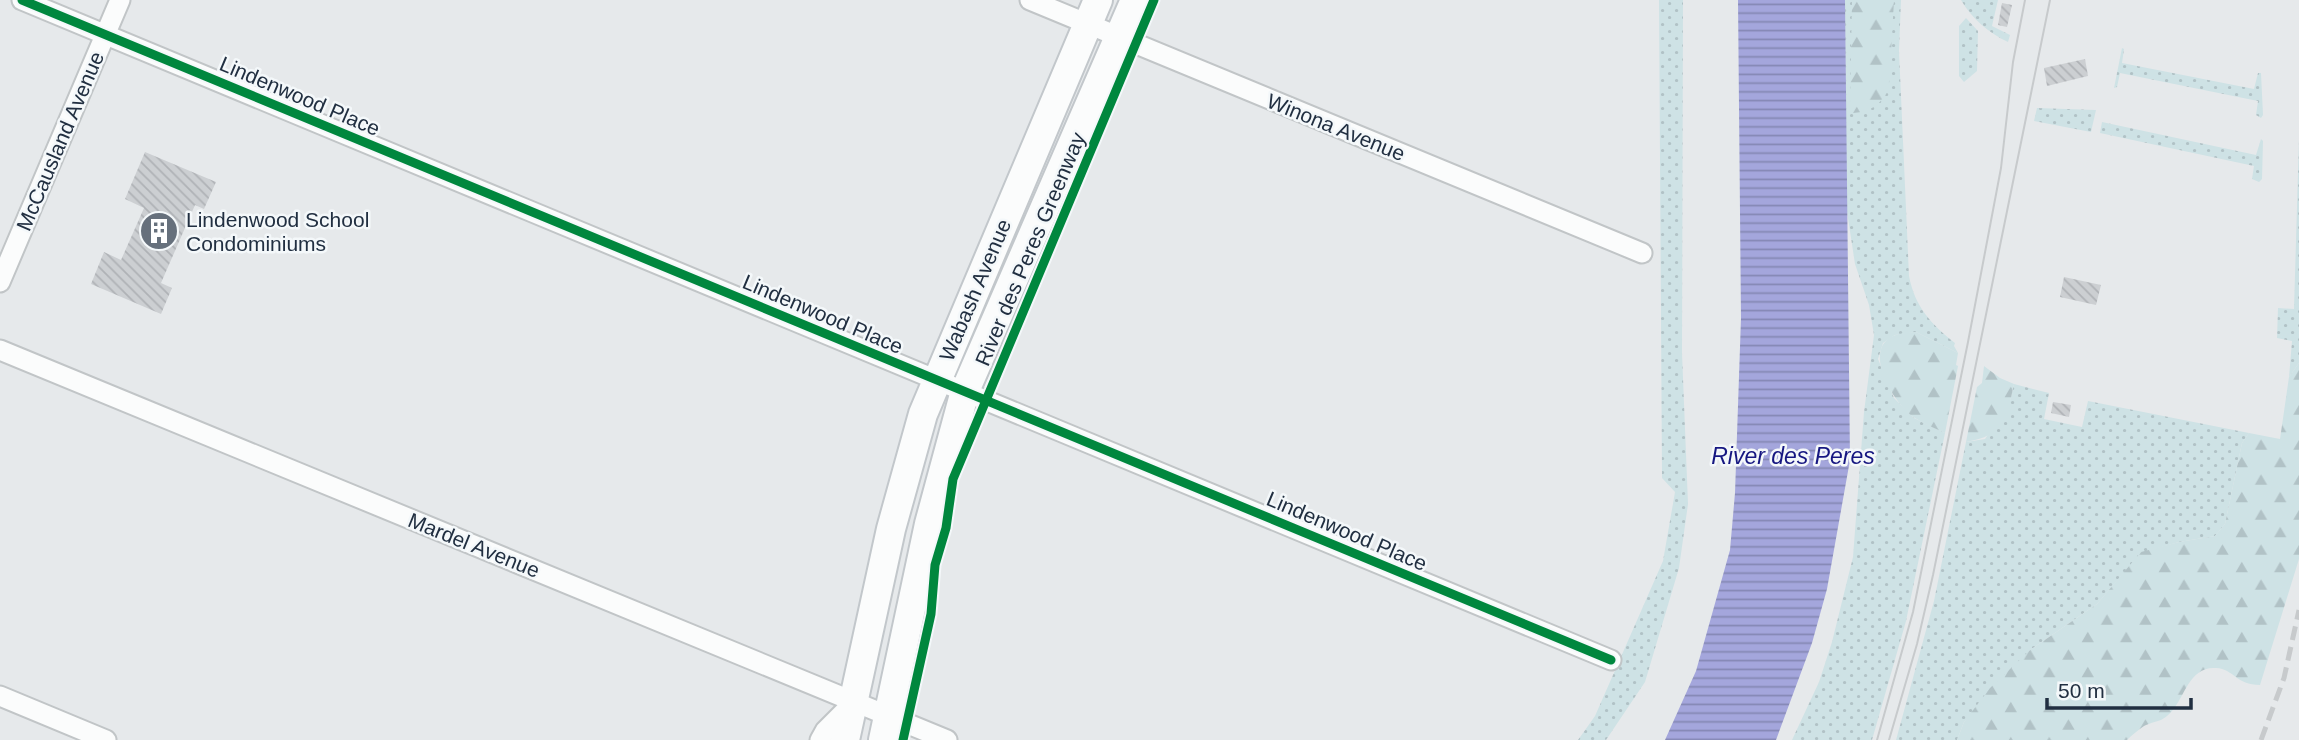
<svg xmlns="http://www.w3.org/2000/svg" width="2299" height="740" viewBox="0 0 2299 740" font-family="Helvetica,sans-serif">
<defs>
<pattern id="grass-dots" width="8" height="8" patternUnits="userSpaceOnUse" patternTransform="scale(1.75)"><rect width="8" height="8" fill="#cee2e5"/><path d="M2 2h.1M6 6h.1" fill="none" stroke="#b1c2c6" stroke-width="1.8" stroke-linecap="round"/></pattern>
<pattern id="forest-firs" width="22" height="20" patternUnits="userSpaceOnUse" patternTransform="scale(1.75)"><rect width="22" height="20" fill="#cee2e5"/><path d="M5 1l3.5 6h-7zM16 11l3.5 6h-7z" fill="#b1c2c6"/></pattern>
<pattern id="water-rules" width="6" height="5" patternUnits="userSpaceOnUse" patternTransform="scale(1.75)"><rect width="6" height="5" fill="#a4a6dc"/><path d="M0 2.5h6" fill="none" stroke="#8588b4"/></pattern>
<pattern id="building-back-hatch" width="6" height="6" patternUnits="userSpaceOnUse" patternTransform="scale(1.75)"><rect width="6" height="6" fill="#cccfd2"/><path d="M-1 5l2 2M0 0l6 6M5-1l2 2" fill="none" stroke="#afb2b6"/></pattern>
</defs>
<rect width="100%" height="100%" fill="#e6e9eb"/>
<!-- grass -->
<g fill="url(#grass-dots)">
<path d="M1659 0H1683L1682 353 1688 504 1679 568 1645 682 1606 740H1578L1595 716 1663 561 1675 492 1662 478Z"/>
<path d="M1845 0H1901L1899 51 1909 276C1915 307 1931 324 1955 343L1954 346 1958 353 1916 332 1895 335 1883 343 1878 359 1894 398 1914 418 1945 433 1906 621 1872 740H1792L1819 682 1832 642 1853 557 1864 412 1874 335 1869 305 1855 264 1846 205Z"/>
<path d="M1961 0H1998L1992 26 2010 35 2008 42C1989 33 1972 19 1961 0Z"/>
<path d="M1966 18 1978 31 1977 71 1964 82 1959 76V26Z"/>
<path d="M2122 48 2124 49 2122 63 2254 89 2258 73H2261L2263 115 2261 118 2256 115 2258 101 2120 73 2117 87 2114 88Z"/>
<path d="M2037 108 2096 110 2091 132 2034 121Z"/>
<path d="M2102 122 2256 155 2261 139 2263 141 2262 179 2259 182 2252 179 2254 166 2100 133Z"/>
<path d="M2299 139V363L2289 377 2292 341 2277 338 2278 308 2294 309Z"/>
<path d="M2014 384 2049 393 2044 419 2082 427 2088 401 2249 433 2242 443 2225 524 2215 536 2179 542 2141 553 2097 604 2030 650 1964 722 1957 740H1896L1934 601 1966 442 1985 439 2010 401Z"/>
</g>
<!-- forest -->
<g fill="url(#forest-firs)">
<path d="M1852 0H1894L1889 89C1881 104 1871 112 1853 113L1850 103Z"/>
<path d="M1916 332 1958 353 1956 365 1958 366 1945 433C1935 428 1924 424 1915 418 1897 407 1868 361 1885 342 1893 333 1904 333 1916 332Z"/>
<path d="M2299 363V559L2260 685C2236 685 2234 669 2216 668 2190 666 2185 696 2172 711 2162 723 2156 720 2144 726 2138 730 2132 735 2127 740H1957L1964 722 1990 688 2030 650 2097 604 2141 552 2179 542 2215 536 2225 524 2242 443 2249 433 2280 439 2289 377Z"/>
<path d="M1984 366 2000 378 2014 384C2006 420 2005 435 1966 442L1977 387 1982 383Z"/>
</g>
<!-- water -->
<path fill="url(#water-rules)" d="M1738 0H1845L1850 460 1827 589 1812 643 1776 740H1665L1696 671 1730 550 1735 493 1741 318Z"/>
<!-- building -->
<g fill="url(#building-back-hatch)">
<path d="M2002 3 2012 5 2007 27 1998 25Z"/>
<path d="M2085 59 2088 76 2047 86 2044 68Z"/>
<path d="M145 152 216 182 204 209 195 205 161 283 172 288 161 314 91 284 104 252 121 260 144 208 125 199Z"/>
<path d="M2064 277 2101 285 2096 305 2060 297Z"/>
<path d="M2053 402 2071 405 2069 417 2051 413Z"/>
</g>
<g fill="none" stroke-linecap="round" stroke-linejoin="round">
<defs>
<g id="minor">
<path d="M22 0 1611 660"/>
<path d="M1030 0 1642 253"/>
<path d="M0 282 120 0"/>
<path d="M0 350 947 740"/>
<path d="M0 696 106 740"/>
<path d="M820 740 825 731 852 704"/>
</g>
<g id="secondary">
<path d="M845 740 891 529 923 414 1098 0"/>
<path d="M883 740 929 524 965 391 1135 0"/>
</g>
</defs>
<!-- minor casing -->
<use href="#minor" stroke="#c1c5c7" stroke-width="23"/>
<!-- secondary casing -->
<use href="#secondary" stroke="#c2c7cb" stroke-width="32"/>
<!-- minor -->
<use href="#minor" stroke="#fbfcfc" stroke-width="19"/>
<!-- secondary -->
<use href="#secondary" stroke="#fbfcfc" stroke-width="28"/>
<!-- tram -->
<g stroke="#c7cacc" stroke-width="2">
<path d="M1877 740 1913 612 1968 342 2001 168 2013 62 2025 0"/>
<path d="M1889 740 1917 644 1933 575 2050 0"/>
</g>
<!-- rail -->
<path stroke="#c7cacc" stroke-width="5" stroke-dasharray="14 7" stroke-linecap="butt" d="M2261 740 2284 678 2299 610"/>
<defs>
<g id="cycleway">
<path d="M22 0 1611 660"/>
<path d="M903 740 931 614 935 565 946 528 953 479 1154 0"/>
</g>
</defs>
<!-- cycleway casing -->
<use href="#cycleway" stroke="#f4f8fa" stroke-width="13"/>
<!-- cycleway -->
<use href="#cycleway" stroke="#00873e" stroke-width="9"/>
</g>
<!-- icons -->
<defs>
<symbol id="building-disc" viewBox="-11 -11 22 22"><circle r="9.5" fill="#66707c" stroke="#f4f8fa"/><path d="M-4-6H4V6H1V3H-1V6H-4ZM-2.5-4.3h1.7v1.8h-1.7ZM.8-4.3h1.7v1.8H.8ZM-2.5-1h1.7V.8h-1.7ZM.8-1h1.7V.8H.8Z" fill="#fff"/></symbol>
</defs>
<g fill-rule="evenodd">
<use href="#building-disc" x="137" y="209" width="44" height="44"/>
</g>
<g text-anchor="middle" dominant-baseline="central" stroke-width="5" stroke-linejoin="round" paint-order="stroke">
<!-- street labels -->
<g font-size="21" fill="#212f41" stroke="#f4f8fa">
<text transform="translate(300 96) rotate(23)">Lindenwood Place</text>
<text transform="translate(1336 127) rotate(22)">Winona Avenue</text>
<text transform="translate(60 141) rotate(-67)">McCausland Avenue</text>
<text transform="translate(1030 249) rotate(-67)">River des Peres Greenway</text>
<text transform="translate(975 290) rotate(-67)">Wabash Avenue</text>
<text transform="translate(823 314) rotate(23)">Lindenwood Place</text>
<text transform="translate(1347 531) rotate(23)">Lindenwood Place</text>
<text transform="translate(474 545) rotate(22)">Mardel Avenue</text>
</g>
<!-- poi labels -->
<g font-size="21" fill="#212f41" stroke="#f4f8fa" text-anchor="start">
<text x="186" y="219">Lindenwood School<tspan x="186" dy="24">Condominiums</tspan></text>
</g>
<!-- water labels -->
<g font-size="23" font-style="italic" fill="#161781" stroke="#f4f8fa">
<text x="1793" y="456">River des Peres</text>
</g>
</g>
<!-- scale -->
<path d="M2047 698v10h144v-10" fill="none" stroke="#212f41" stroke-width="3.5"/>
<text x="2058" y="698" font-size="21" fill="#212f41" stroke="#f4f8fa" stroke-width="5" paint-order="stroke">50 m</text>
</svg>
